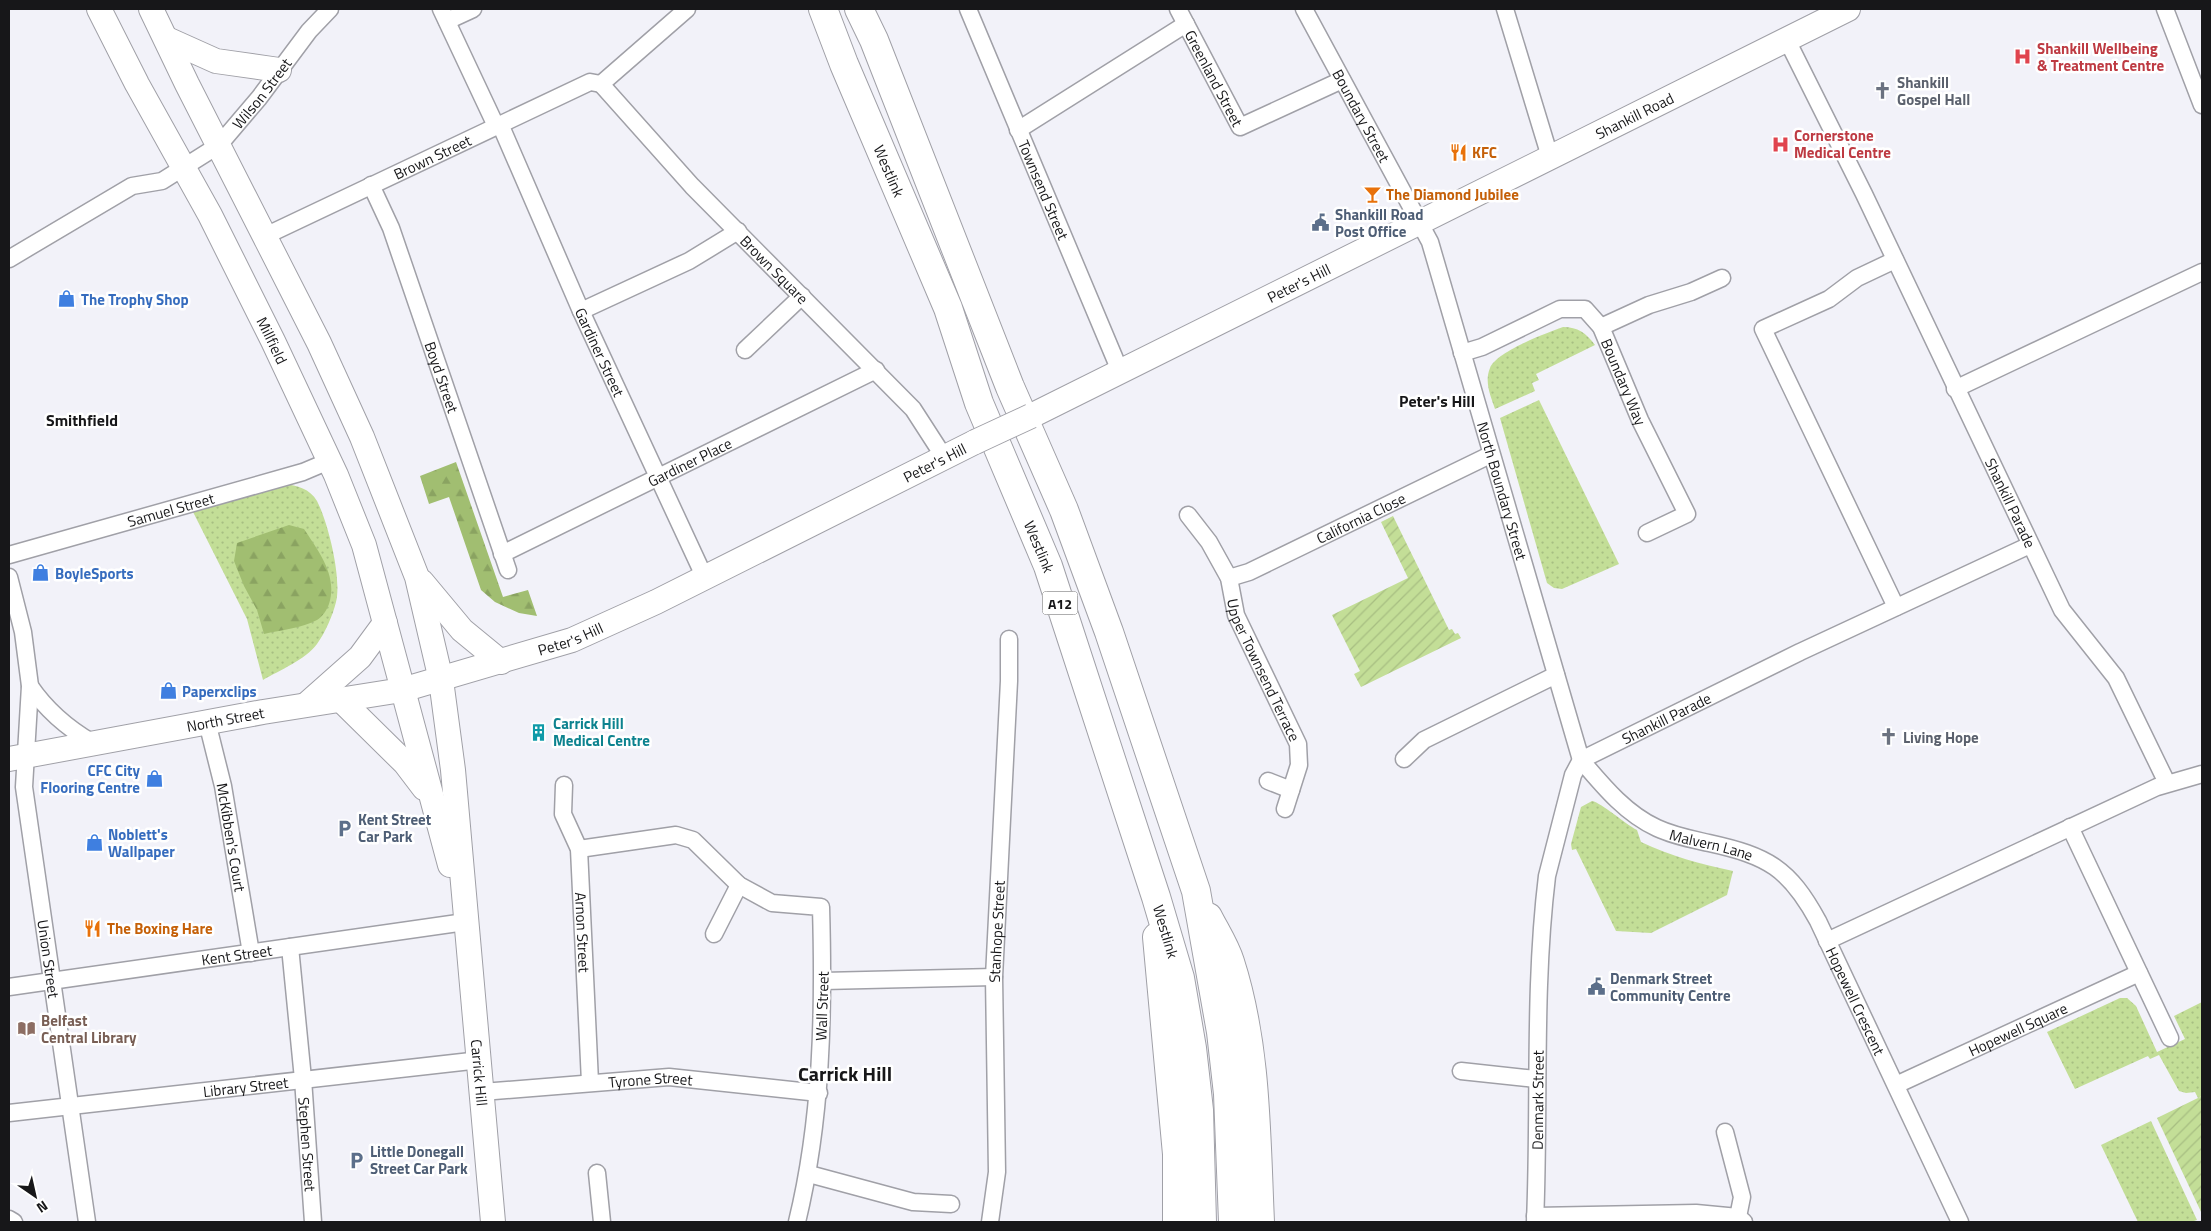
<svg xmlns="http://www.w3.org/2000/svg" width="2211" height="1231" viewBox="0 0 2211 1231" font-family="'Titillium Web',sans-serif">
<defs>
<pattern id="grass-dots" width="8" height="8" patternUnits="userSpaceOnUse" patternTransform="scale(1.25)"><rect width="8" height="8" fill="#c3de97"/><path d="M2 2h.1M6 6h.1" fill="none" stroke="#a7be82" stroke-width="1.8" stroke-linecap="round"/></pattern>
<pattern id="forest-firs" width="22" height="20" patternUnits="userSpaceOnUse" patternTransform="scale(1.25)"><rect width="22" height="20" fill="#a1be71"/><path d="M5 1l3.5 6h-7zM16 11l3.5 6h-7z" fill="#8aa361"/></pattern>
<pattern id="garden-furrows" width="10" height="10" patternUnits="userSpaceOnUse" patternTransform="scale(1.25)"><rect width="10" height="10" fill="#c3de97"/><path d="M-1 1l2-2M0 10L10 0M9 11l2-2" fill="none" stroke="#a7be82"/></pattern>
</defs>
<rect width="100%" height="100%" fill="#f2f2f9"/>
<!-- grass -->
<g fill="url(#grass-dots)">
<path d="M1563 327C1578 327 1586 333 1595 345L1536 374 1539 380 1532 383 1535 391 1495 409C1491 397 1484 382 1490 368 1496 352 1546 333 1563 327Z"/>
<path d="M1539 400 1619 564 1562 589 1554 588 1547 583 1500 418Z"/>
<path d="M284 484C297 485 310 489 317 501 328 522 342 578 336 602 333 615 325 633 317 644 305 660 280 670 263 680L247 619 191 508Z"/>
<path d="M1592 801C1602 803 1625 824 1637 830L1641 842C1671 856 1700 864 1733 871L1727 895 1651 933 1616 931 1576 849 1572 850 1571 844 1581 807Z"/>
<path d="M2120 998H2127L2136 1006 2157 1052 2185 1039 2174 1016 2202 1002V1096L2198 1098 2195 1092 2186 1093 2179 1091 2159 1055 2150 1059 2148 1056 2075 1089 2047 1032Z"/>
<path d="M2151 1121 2197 1220 2191 1222H2138L2101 1145Z"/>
</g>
<!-- forest -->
<g fill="url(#forest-firs)">
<path d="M456 462 503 597 528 590 537 616 519 613 495 602 481 590 449 497 429 504 420 476Z"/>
<path d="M289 525 304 529C319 552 338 576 329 604 327 610 322 617 317 620 302 628 281 630 264 634L257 610 244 586 234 561 237 543Z"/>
</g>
<!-- garden -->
<g fill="url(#garden-furrows)">
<path d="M1393 516 1449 630 1452 629 1455 634 1458 633 1461 638 1361 687 1354 674 1360 671 1332 615 1408 578 1381 522Z"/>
<path d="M2202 1096V1214L2157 1118Z"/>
</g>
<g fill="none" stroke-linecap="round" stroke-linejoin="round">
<defs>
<g id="street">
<path d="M441 9 496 126"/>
<path id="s1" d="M968 9 1120 371"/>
<path id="s2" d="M1178 9 1240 127 1342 80"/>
<path id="s3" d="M1304 9 1430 242 1581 760C1603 786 1626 814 1657 828 1674 836 1691 839 1709 843 1768 856 1789 868 1818 921L1960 1222"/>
<path d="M1505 9 1550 157"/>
<path d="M2165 9 2202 105"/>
<path d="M447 21 473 9"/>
<path id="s4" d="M1787 40 1864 194 2062 610 2116 678 2167 783"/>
<path id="s5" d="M601 84 692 186 913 409 944 457"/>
<path d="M601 84 687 9"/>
<path id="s6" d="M500 124 581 311 704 576"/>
<path d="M1018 130 1186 24"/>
<path id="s7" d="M371 185 391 228 508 570"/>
<path id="s8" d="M265 236 590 82 601 84"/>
<path id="s9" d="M9 259 132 186 162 181 219 145 259 98 309 31 330 9"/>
<path d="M1895 260 1857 278 1829 299 1763 329 1896 607"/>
<path d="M581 311 689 261 738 231"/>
<path d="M1601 327 1649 305 1691 292 1722 278"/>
<path d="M745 350 802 296"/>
<path id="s10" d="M1462 353 1482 347 1560 309H1585L1601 327 1640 420 1687 514 1647 533"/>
<path d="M1955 389 2202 272"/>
<path id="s11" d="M1188 515 1209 542 1229 578 1236 615 1298 744 1299 765 1285 809"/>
<path id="s12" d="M502 554 876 370"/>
<path id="s13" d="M9 555 303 472 329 461"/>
<path id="s14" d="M9 577 23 632 30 686 24 787 87 1222"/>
<path id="s15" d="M1229 578 1249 572 1490 455"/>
<path d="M30 686C47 711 67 728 93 743"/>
<path id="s16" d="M207 722 223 786 251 953"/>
<path d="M1404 759 1424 740 1556 675"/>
<path id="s17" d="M1581 760 1800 652 2030 545"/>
<path d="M1268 781 1291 790"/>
<path id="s18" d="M564 785 563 814 579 849 590 1082"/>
<path d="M2070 827 2170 1038"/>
<path d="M579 849 676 835 693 840 739 885 772 903 821 907C824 1013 822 1119 797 1222"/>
<path d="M714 934 739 885"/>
<path d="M1827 941 2157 787 2202 774"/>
<path id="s19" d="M290 947 303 1079 313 1222"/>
<path d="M823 981 994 977"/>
<path id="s20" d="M9 987 465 922"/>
<path d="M1461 1071 1536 1079"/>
<path id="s21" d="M1896 1085 2139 973"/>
<path id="s22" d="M482 1092 669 1077 819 1093"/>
<path id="s23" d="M9 1113 480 1060"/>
<path d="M1725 1132 1742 1197 1738 1217"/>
<path d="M597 1173 602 1222"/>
<path d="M809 1174 913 1202 951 1204"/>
<path d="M1535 1216 1696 1213 1738 1217 1744 1222"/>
<path d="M9 1219 14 1222"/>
<path id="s24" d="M990 1222 997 1172 994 977 1009 681V639"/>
<path id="s25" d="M1535 1222C1540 1107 1533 991 1547 876L1573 775 1581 760"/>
</g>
<g id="secondary">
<path id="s26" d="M99 9 137 84 210 215 273 341 336 475 364 545 450 865"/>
<path id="s27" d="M151 9 187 84 319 343 362 437 417 577 441 680 453 770 493 1222"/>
<path d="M167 39 216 61 279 70"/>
<path id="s28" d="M1031 416 1848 9"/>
<path d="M422 582 462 630 501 662"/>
<path d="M341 700 405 763 424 788"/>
<path d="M307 704 360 657 385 623"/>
<path id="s29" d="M9 759 263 712 402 690 572 640 656 602 975 442"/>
</g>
<g id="highway">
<path id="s30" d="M823 9 844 64 948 308 979 403 1048 566 1156 897 1180 978 1192 1048 1199 1110 1202 1222"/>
<path d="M859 9 874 40 1010 387 1064 510 1109 632 1196 891 1221 1032 1228 1094 1233 1222"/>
<path d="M1208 917C1215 931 1225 946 1230 962 1257 1046 1256 1135 1260 1222"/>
<path d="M1157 937 1177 1154V1222"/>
</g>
</defs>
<!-- street casing -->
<use href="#street" stroke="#a0a0a7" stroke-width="19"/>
<!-- secondary casing -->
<use href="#secondary" stroke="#a0a0a7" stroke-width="26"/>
<!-- highway casing -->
<use href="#highway" stroke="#a0a0a7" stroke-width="30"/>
<!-- street -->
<use href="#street" stroke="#fff" stroke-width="16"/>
<!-- secondary -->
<use href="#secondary" stroke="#fff" stroke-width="24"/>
<!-- highway -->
<use href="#highway" stroke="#fff" stroke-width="28"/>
<defs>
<path id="secondary-bridge" d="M975 442 1031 416"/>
</defs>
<!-- secondary-bridge casing -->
<use href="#secondary-bridge" stroke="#a0a0a7" stroke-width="26" stroke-linecap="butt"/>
<!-- secondary-bridge -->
<use href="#secondary-bridge" stroke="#fff" stroke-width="24"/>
</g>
<!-- icons -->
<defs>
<symbol id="hospital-bare" viewBox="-9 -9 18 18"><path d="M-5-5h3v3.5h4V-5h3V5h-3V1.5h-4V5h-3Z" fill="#e0444e" stroke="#fff" stroke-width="2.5" paint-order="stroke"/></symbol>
<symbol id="church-bare" viewBox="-9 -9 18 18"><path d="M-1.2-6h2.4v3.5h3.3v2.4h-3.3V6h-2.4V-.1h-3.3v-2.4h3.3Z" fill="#6b7280" stroke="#fff" stroke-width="2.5" paint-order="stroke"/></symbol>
<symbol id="restaurant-bare" viewBox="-9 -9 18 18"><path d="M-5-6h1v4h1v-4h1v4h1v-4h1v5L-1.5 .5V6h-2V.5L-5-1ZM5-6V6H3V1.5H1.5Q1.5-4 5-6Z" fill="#e8710a" stroke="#fff" stroke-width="2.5" paint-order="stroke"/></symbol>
<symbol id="bar-bare" viewBox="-9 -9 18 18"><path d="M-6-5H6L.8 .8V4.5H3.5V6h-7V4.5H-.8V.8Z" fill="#e8710a" stroke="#fff" stroke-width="2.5" paint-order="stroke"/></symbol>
<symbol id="civic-bare" viewBox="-9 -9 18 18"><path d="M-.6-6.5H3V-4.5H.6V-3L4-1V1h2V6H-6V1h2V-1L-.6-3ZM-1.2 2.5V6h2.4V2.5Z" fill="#5c6f8a" stroke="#fff" stroke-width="2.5" paint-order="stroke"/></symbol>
<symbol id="shop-bare" viewBox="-9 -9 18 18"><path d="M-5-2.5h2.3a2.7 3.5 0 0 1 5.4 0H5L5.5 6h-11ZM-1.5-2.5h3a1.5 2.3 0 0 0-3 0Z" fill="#3f7fe0" stroke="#fff" stroke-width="2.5" paint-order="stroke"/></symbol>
<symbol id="building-bare" viewBox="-9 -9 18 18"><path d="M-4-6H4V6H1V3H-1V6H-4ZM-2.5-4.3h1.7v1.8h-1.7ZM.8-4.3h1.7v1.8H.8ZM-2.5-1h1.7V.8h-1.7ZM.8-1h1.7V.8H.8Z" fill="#0f9aa8" stroke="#fff" stroke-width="2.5" paint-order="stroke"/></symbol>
<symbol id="parking-bare" viewBox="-9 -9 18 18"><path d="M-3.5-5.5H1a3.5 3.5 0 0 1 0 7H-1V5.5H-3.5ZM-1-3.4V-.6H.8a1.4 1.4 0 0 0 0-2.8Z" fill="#5c6f8a" stroke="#fff" stroke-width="2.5" paint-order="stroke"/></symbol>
<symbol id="library-bare" viewBox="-9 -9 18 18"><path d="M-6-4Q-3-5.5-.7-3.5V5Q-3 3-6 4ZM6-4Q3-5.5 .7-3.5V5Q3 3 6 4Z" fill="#8d6e63" stroke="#fff" stroke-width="2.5" paint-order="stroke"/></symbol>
</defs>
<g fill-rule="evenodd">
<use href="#hospital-bare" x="2010" y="44" width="25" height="25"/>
<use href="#church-bare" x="1870" y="78" width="25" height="25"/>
<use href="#hospital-bare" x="1768" y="132" width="25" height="25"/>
<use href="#restaurant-bare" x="1446" y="140" width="25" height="25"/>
<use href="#bar-bare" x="1360" y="182" width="25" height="25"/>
<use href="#civic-bare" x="1308" y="210" width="25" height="25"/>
<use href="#shop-bare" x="54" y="286" width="25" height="25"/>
<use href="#shop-bare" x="28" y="560" width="25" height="25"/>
<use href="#shop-bare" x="156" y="678" width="25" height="25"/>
<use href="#building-bare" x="526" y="720" width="25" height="25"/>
<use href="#church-bare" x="1876" y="724" width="25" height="25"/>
<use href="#shop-bare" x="142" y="766" width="25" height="25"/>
<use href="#parking-bare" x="332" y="816" width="25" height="25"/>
<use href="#shop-bare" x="82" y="830" width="25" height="25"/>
<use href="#restaurant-bare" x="80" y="916" width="25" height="25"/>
<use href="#civic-bare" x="1584" y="974" width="25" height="25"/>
<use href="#library-bare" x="14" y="1016" width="25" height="25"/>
<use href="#parking-bare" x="344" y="1148" width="25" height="25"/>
</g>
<g text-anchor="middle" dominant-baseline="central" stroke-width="5" stroke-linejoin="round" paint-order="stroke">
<!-- shield labels -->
<rect fill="#fff" stroke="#5d5d5e" stroke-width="1" x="1042.5" y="591.5" width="35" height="23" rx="4"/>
<g font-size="14" font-weight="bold" fill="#171719">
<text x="1060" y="603">A12</text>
</g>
<!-- health labels -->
<g font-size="15" font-weight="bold" fill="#be3a42" stroke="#fff" text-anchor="start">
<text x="2037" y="48">Shankill Wellbeing<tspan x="2037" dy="17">&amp; Treatment Centre</tspan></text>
<text x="1794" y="135">Cornerstone<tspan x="1794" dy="17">Medical Centre</tspan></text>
</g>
<!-- street labels -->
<g font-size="15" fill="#171719" stroke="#fff">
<text stroke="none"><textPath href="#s2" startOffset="78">Greenland Street</textPath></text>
<text stroke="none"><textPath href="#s9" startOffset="308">Wilson Street</textPath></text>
<text stroke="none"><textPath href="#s28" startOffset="674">Shankill Road</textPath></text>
<text stroke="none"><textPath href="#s3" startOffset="121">Boundary Street</textPath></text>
<text stroke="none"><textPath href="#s8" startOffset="185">Brown Street</textPath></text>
<text stroke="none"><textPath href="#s30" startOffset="175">Westlink</textPath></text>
<text stroke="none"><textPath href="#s1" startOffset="196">Townsend Street</textPath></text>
<text stroke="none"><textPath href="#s5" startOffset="254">Brown Square</textPath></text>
<text stroke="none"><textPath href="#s28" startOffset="299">Peter's Hill</textPath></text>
<text stroke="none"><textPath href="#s26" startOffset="374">Millfield</textPath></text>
<text stroke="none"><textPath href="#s6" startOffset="249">Gardiner Street</textPath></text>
<text stroke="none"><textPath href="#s7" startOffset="205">Boyd Street</textPath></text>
<text stroke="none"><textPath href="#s10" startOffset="216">Boundary Way</textPath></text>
<text stroke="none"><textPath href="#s12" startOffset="209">Gardiner Place</textPath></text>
<text stroke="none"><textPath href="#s29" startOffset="980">Peter's Hill</textPath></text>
<text stroke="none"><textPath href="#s3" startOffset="524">North Boundary Street</textPath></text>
<text stroke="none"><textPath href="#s4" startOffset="514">Shankill Parade</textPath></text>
<text stroke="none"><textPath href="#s13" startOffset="168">Samuel Street</textPath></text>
<text stroke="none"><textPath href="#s15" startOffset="145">California Close</textPath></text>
<text stroke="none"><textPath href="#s30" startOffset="580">Westlink</textPath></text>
<text stroke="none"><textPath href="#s29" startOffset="575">Peter's Hill</textPath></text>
<text stroke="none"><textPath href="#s11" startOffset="174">Upper Townsend Terrace</textPath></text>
<text stroke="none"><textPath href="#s17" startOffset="95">Shankill Parade</textPath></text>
<text stroke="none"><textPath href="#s29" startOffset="220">North Street</textPath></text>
<text stroke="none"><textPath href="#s16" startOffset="118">McKibben's Court</textPath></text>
<text stroke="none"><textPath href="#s3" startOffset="964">Malvern Lane</textPath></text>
<text stroke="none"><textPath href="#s24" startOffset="291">Stanhope Street</textPath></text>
<text stroke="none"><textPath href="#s30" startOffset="985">Westlink</textPath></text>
<text stroke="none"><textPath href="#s18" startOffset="151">Arnon Street</textPath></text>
<text stroke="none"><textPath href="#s20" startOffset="230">Kent Street</textPath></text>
<text stroke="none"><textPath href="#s14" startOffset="386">Union Street</textPath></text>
<text stroke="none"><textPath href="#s3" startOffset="1190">Hopewell Crescent</textPath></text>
<text transform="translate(822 1006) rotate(-88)">Wall Street</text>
<text stroke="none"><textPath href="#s21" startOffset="134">Hopewell Square</textPath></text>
<text stroke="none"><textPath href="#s27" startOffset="1128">Carrick Hill</textPath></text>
<text stroke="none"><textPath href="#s22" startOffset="169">Tyrone Street</textPath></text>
<text stroke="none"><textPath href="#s23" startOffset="238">Library Street</textPath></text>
<text stroke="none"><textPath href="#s25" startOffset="122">Denmark Street</textPath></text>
<text stroke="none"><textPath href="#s19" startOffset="198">Stephen Street</textPath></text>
</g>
<!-- worship labels -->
<g font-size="15" font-weight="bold" fill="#5b616d" stroke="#fff" text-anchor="start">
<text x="1897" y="82">Shankill<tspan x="1897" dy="17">Gospel Hall</tspan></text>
<text x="1903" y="737">Living Hope</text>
</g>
<!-- food labels -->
<g font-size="15" font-weight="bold" fill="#c56008" stroke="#fff" text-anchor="start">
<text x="1472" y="152">KFC</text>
<text x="1386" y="194">The Diamond Jubilee</text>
<text x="107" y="928">The Boxing Hare</text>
</g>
<!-- service labels -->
<g font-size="15" font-weight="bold" fill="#4e5e75" stroke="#fff" text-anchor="start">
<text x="1335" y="214">Shankill Road<tspan x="1335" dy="17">Post Office</tspan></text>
<text x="358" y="819">Kent Street<tspan x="358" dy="17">Car Park</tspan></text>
<text x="1610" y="978">Denmark Street<tspan x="1610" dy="17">Community Centre</tspan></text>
<text x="370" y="1151">Little Donegall<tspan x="370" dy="17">Street Car Park</tspan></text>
</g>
<!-- shop labels -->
<g font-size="15" font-weight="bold" fill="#366cbe" stroke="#fff" text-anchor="start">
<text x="81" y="299">The Trophy Shop</text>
<text x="55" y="573">BoyleSports</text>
<text x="182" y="691">Paperxclips</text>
<text x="140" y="770" text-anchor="end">CFC City<tspan x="140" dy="17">Flooring Centre</tspan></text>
<text x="108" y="834">Noblett's<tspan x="108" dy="17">Wallpaper</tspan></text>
</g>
<!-- culture labels -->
<g font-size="15" font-weight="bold" fill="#0d838f" stroke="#fff" text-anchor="start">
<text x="553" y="723">Carrick Hill<tspan x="553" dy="17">Medical Centre</tspan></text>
</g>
<!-- education labels -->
<g font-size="15" font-weight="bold" fill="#785e54" stroke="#fff" text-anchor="start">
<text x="41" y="1020">Belfast<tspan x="41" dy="17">Central Library</tspan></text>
</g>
<!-- neighbourhood labels -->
<g font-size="16" font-weight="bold" fill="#171719" stroke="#fff">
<text x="1437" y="401">Peter's Hill</text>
<text x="82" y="420">Smithfield</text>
</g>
<!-- district labels -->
<g font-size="20" font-weight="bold" fill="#171719" stroke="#fff">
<text x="845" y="1073">Carrick Hill</text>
</g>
</g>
<!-- border -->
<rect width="2211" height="1231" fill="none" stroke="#171719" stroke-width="20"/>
<!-- north arrow -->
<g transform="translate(35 1196) rotate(146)" stroke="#ffffff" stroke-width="4" paint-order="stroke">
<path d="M0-4L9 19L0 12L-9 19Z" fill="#171719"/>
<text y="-8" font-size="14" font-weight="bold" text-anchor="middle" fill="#171719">N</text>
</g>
</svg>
